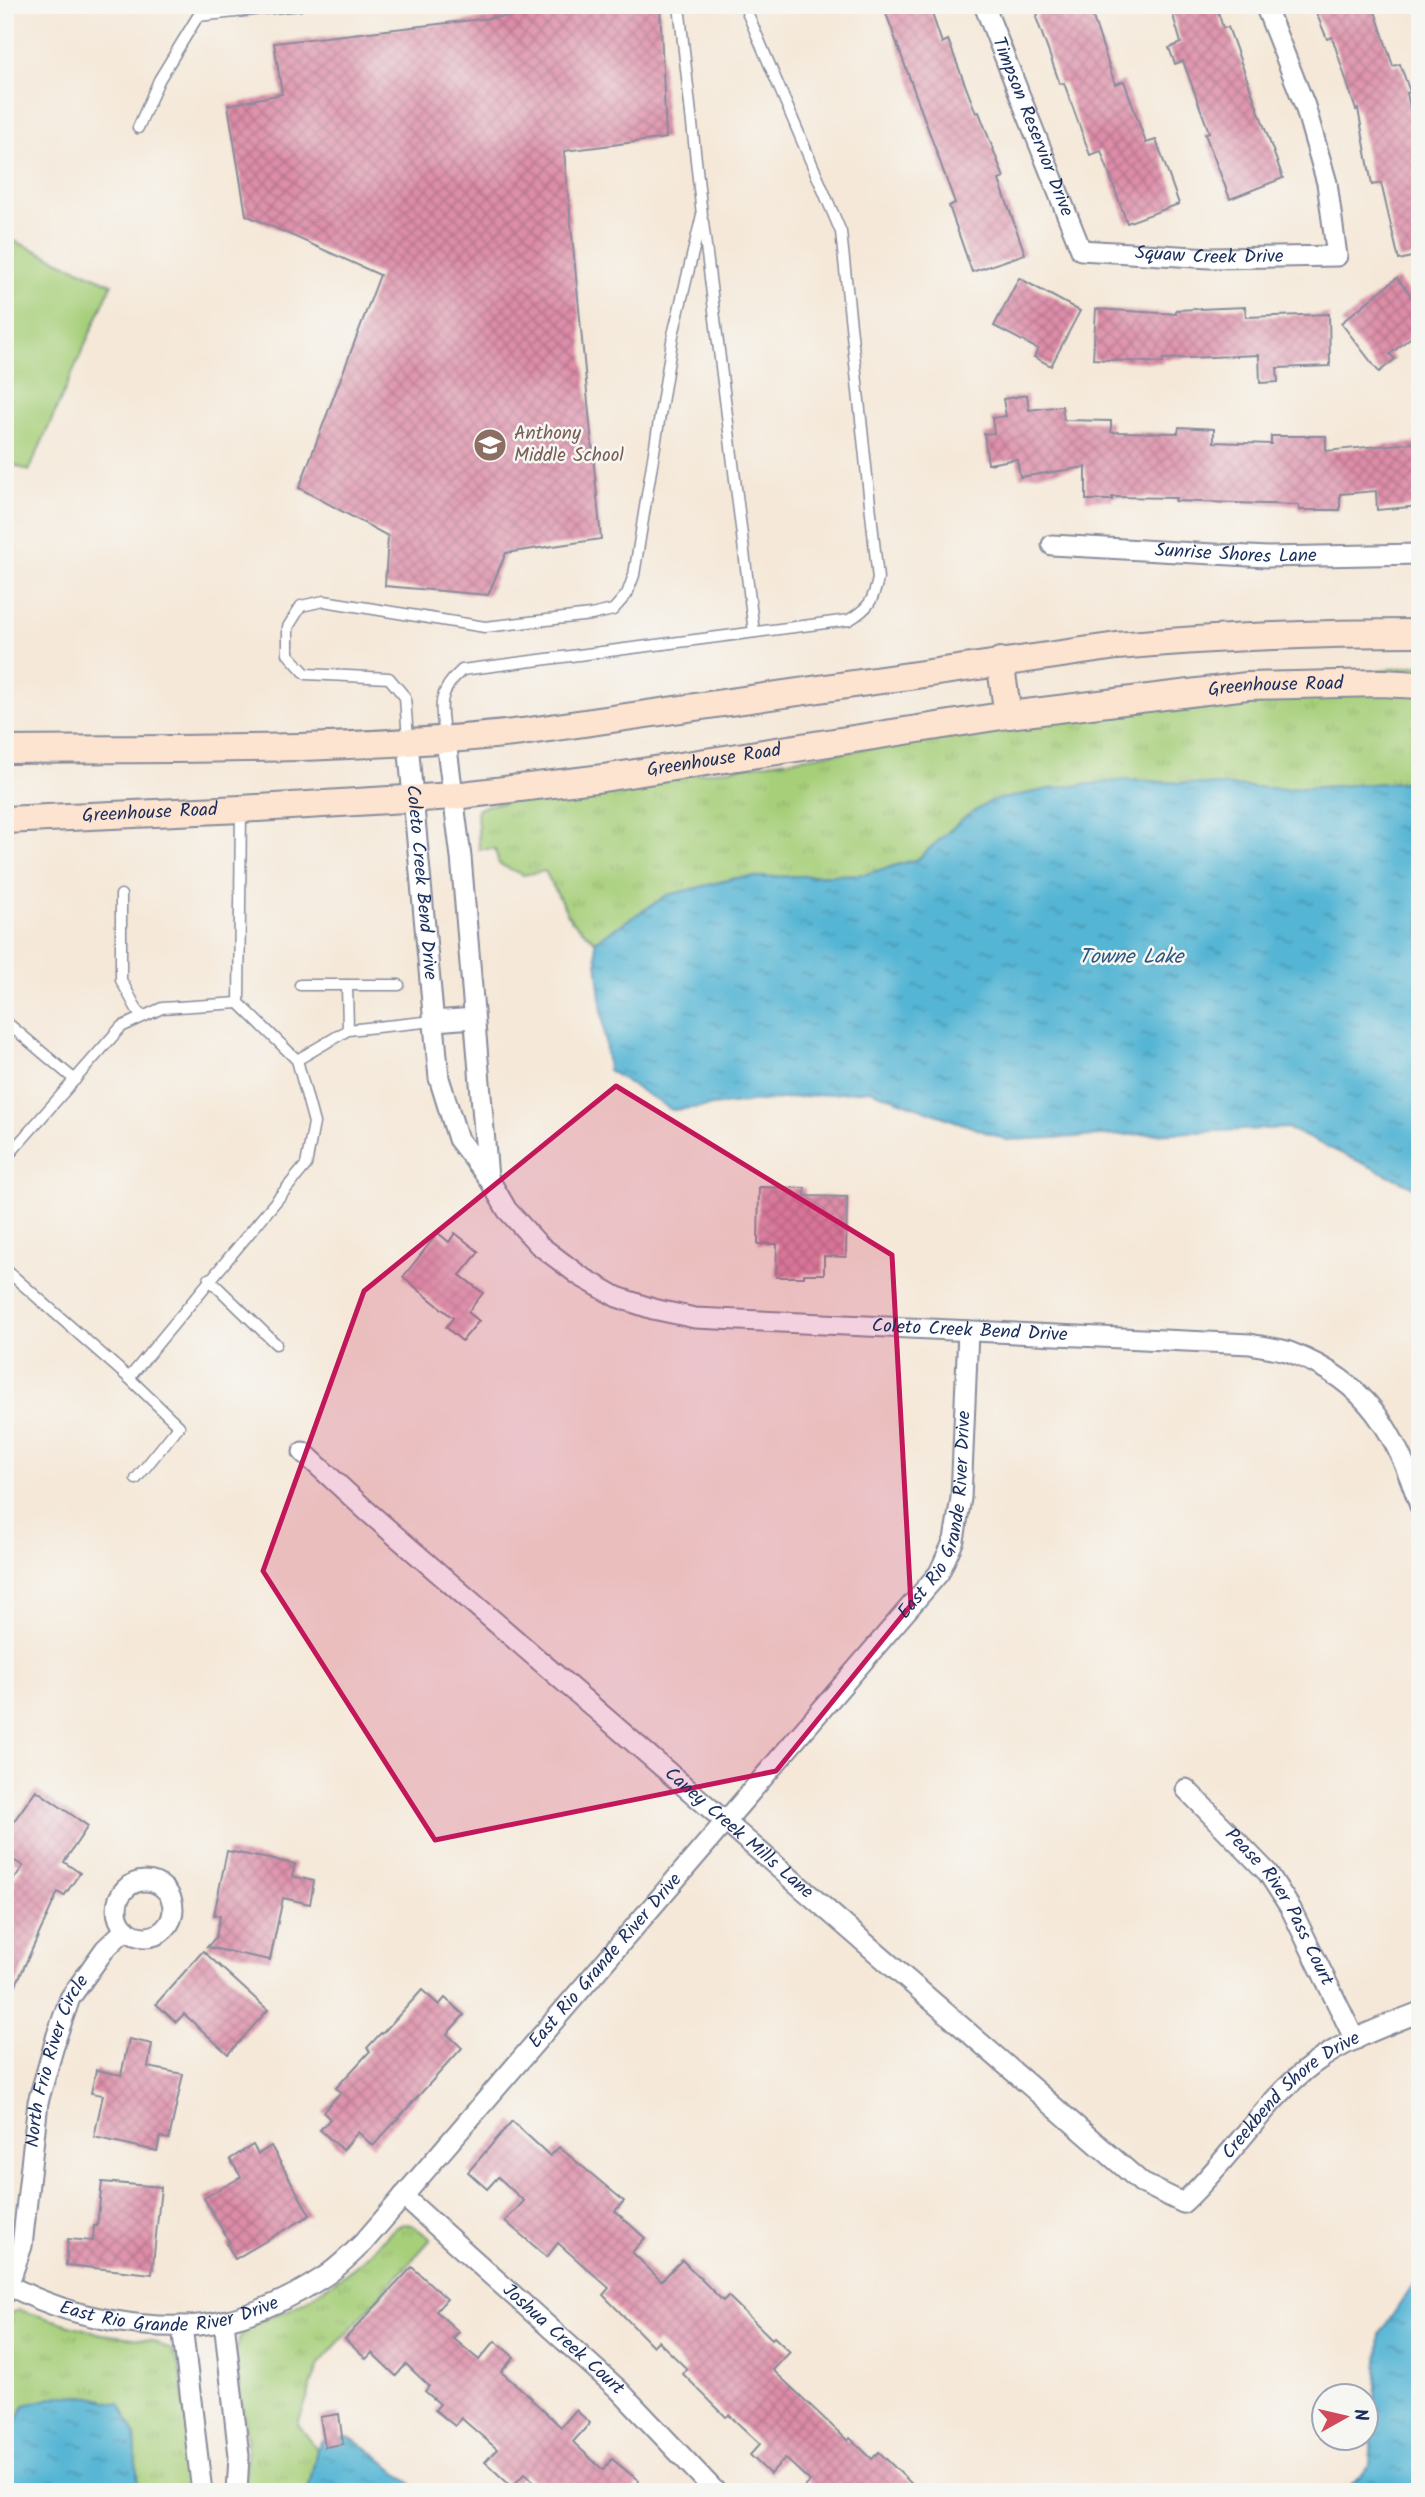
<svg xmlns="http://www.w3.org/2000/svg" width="1425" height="2497" viewBox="0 0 1425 2497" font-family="Kalam,sans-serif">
<defs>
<pattern id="grass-tufts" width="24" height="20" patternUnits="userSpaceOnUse" patternTransform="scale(1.75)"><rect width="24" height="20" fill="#a7cf7a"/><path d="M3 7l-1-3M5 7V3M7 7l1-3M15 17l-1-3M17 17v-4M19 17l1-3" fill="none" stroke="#8fb26c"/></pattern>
<pattern id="water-ripples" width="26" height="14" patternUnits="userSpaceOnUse" patternTransform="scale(1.75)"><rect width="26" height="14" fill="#55b5d4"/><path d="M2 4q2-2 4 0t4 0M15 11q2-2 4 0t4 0" fill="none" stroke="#4694af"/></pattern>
<pattern id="building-cross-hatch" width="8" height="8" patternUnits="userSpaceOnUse" patternTransform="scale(1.75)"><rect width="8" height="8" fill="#de8da8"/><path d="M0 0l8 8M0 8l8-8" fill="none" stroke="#b3748c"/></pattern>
</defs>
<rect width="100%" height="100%" fill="#f6f6f2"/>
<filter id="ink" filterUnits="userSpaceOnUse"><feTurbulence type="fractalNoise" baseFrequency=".0143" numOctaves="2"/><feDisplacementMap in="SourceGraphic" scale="14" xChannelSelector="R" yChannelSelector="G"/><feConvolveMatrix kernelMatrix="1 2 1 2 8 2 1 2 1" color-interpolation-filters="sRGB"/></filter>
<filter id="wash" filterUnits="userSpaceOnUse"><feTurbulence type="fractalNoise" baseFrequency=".00686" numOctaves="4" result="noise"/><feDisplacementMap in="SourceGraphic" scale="28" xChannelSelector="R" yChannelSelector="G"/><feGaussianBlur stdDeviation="1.57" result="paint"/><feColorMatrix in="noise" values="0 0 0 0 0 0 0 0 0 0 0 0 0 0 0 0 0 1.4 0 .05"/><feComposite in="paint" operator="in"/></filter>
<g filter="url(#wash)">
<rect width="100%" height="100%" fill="#f5e8d8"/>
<!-- grass -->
<g fill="url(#grass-tufts)" stroke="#617f6c" stroke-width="2">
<path d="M1420 665V781L1286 789 1127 780 965 817 918 859 865 874 736 878 668 895 595 941 571 920 545 871 523 875 499 864 495 849H479L477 810 488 805Z"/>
<path d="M403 2224 412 2225 431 2239 319 2364 298 2424 317 2449 308 2492H245L247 2439 235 2353C241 2323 255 2324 280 2313 292 2309 304 2302 314 2295 332 2284 351 2271 367 2256 380 2244 387 2231 403 2224Z"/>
<path d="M19 2310 101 2334 150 2340 172 2350 180 2367 195 2492H138L135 2434 120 2405 91 2397 64 2395 24 2405 5 2449V2315Z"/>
</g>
<!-- garden -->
<path fill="#a7cf7a" stroke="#617f6c" stroke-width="2" d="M5 237 112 284 29 471 5 461Z"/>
<!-- water -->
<g fill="url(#water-ripples)" stroke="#387299" stroke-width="2">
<path d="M1127 780 1286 789 1420 781V1190L1287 1128 1007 1140 870 1090 672 1110 608 1070 595 941 668 895 736 878 866 874 918 859 965 817 991 801 1054 788Z"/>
<path d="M1420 2274V2492H1344L1370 2465 1380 2334Z"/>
<path d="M64 2395 91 2397 120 2404 135 2434 138 2492H5V2449L24 2405Z"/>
<path d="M349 2437 373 2452 420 2492H308L317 2449 322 2441Z"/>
</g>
<g id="blocks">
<!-- building -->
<g fill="url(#building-cross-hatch)">
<path d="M602 5H660L666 138 564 151 601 539 506 553 488 595 385 586 388 536 299 488 380 275 246 215 228 105 282 94 274 43Z"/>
<path d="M883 5H929L942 43 948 40 976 113 979 112 1004 178 999 180 1025 254 972 272 949 206 955 203Z"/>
<path d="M1035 5H1089L1115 84 1124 81 1146 143 1156 140 1179 204 1127 223 1101 151 1090 155 1064 83 1060 84 1036 17 1038 16Z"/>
<path d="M1170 5H1216L1223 28 1228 27 1283 178 1230 199 1205 134 1209 132 1183 61 1175 64 1169 48 1181 43Z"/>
<path d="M1313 5H1373L1393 66 1400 64 1410 92 1407 93 1416 137H1420V255L1399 260 1381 183 1372 185 1358 109 1356 110 1332 37 1327 39Z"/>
<path d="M1019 278 1080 311 1051 366 1034 357 1038 349 994 326Z"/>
<path d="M1397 278 1420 306V330L1390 354 1395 359 1379 372 1341 323Z"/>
<path d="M1245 307 1246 317 1329 314 1330 366 1277 368 1278 382 1260 383 1259 355 1163 359V363L1093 359 1096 309 1176 314V310Z"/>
<path d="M1027 395 1029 410 1062 406 1064 420 1111 421V432L1178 433 1179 427 1214 429V442L1271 444V436H1326V451L1420 442V506L1377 510 1376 491 1340 494V510H1299V505L1175 501 1176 498 1112 497V500H1086V467L1020 477 1017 459 988 464 984 434 994 433 992 418 1006 416 1003 399Z"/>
<path d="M759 1187 805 1188V1196L847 1197 846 1257 824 1256V1274H804V1277H776L777 1244H758Z"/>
<path d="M438 1233 449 1242 455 1233 479 1252 460 1275 483 1293 468 1312 479 1321 462 1341 446 1327 453 1318 403 1277Z"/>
<path d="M36 1790 88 1826 64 1862 80 1873 64 1896 58 1892 5 2009V1892L23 1866 5 1855V1815L14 1821Z"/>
<path d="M227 1851 295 1864 292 1876 314 1881 310 1904 283 1898 270 1960 207 1947 216 1937 220 1916 214 1915Z"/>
<path d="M203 1951 268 2010 228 2054 184 2014 176 2022 156 2004Z"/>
<path d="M422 1990 439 2005 445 1998 464 2015 447 2034 462 2048 373 2146 358 2132 343 2150 320 2130 330 2119 323 2112 341 2092 336 2088 370 2051 367 2048 381 2033 382 2034Z"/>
<path d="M129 2039 152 2044 148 2067 183 2074 169 2139 160 2137 157 2151 94 2137 103 2095 91 2093 96 2070 121 2075Z"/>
<path d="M512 2121 550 2156 559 2147 624 2201 615 2211 645 2238 632 2252 661 2281 682 2260 723 2301 728 2296 772 2339 774 2337 790 2352 773 2370 848 2441 850 2438 872 2459 879 2452 920 2492H799L810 2481 785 2458 770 2474 750 2455 760 2444 729 2415 726 2417 683 2374 687 2369 658 2341 653 2346 603 2295 609 2288 558 2243 547 2257 505 2221 524 2201 498 2177 487 2189 468 2172Z"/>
<path d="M253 2145 258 2154 271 2146 310 2215 235 2259 227 2244 230 2243 204 2198 241 2177 230 2159Z"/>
<path d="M102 2182 161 2187 152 2274 66 2265 68 2239 93 2241 94 2226H97Z"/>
<path d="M412 2267 447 2299 436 2311 459 2332 453 2338 479 2360 495 2341 514 2357 501 2372 532 2398 531 2399 561 2427 576 2410 590 2423 573 2442 603 2470 612 2459 639 2481 632 2492H545L525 2473 512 2487 485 2462 497 2449 461 2418 455 2426 435 2410 440 2404 425 2391 429 2386 406 2364 396 2376 372 2353 366 2359 345 2339Z"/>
<path d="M339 2414 343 2444 325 2447 320 2417Z"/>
</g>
</g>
</g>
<g filter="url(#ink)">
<use href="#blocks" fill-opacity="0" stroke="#888c9b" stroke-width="2"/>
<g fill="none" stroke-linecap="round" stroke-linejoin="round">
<defs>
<g id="service">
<path d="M138 128 159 80 198 16 300 5"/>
<path d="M703 222 754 632"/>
<path d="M445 737C440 706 437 692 462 670L849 620C869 608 873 601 878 579L841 232 744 5"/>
<path d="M408 740 405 697 389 678 306 674 288 654V627L301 606 324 601 485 627 591 615 613 610 627 594 634 575 673 335 702 215 679 5"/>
<path d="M241 809 239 1003 297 1060 348 1030 434 1021"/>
<path d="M121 895V980L141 1017"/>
<path d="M300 985H399"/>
<path d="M347 985 348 1030"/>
<path d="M5 1021 75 1080"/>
<path d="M5 1159 121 1027 162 1008 239 1003"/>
<path d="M5 1269 129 1378 306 1165 314 1123 297 1060"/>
<path d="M209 1279 276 1344"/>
<path d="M129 1378 179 1426 136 1479"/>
</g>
<g id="minor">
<path id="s1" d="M984 5 1081 250 1210 258 1337 256 1327 183 1305 106 1265 5"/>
<path id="s2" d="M1052 545 1267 557 1420 554"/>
<path d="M446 741 461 857 488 1178"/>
<path id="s3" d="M408 743 439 1078 458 1139 489 1179 507 1210 539 1245 580 1276 617 1297 653 1309 695 1318 1250 1344C1263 1347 1279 1348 1292 1353 1369 1383 1395 1432 1420 1506"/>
<path d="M434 1021 474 1018"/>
<path id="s4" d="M303 1452 367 1511 1142 2183 1183 2203C1229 2161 1264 2101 1313 2064 1344 2041 1384 2026 1420 2012"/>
<path id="s5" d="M1186 1789 1268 1873 1291 1909 1355 2040"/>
<circle cx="145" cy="1909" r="28"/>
<path id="s6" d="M403 2196 618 2389 716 2492"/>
<path id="s7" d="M5 2283C65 2317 156 2336 224 2321 257 2313 293 2297 322 2278 337 2269 350 2255 363 2243L939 1573 954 1540 961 1498 968 1331"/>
<path id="s8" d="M5 2294 22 2246 38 2102 57 2035 70 1998 105 1949 126 1929"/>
<path d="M224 2321 239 2456 237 2492"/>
<path d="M182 2326 202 2492"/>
</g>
<g id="secondary">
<path d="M1000 661 1008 715"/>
<path d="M5 750C178 748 351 752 522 732L1117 646C1218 637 1319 633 1420 633"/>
<path id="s9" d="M5 820 241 809 454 796 603 778 1008 715 1247 686 1381 683 1420 685"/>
</g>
</defs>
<!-- service casing -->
<use href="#service" stroke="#888c9b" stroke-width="13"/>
<!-- minor casing -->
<use href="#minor" stroke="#888c9b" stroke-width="23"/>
<!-- secondary casing -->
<use href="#secondary" stroke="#888c9b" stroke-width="30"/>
<!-- service -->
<use href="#service" stroke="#fff" stroke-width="10"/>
<!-- minor -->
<use href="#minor" stroke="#fff" stroke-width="19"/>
<!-- secondary -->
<use href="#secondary" stroke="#fde4d1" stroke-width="26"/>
</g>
</g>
<!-- marked area -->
<path fill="#c2185b" fill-opacity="0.2" stroke="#c2185b" stroke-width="5" stroke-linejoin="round" d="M616 1086 892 1255 911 1605 776 1771 435 1840 263 1571 364 1291Z"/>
<!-- icons -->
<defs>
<symbol id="school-disc" viewBox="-11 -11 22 22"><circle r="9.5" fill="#8d6e63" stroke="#f6f6f2"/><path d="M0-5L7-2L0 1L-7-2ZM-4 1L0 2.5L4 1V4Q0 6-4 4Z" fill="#fff"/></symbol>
</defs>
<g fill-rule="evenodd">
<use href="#school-disc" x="471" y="426" width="38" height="38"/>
</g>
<g text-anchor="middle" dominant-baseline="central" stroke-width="5" stroke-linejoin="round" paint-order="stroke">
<!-- street labels -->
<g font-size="19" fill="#1b2f5e" stroke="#f6f6f2">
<text stroke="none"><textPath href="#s1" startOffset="131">Timpson Reservior Drive</textPath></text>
<text stroke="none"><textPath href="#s1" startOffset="392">Squaw Creek Drive</textPath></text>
<text stroke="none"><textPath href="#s2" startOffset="184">Sunrise Shores Lane</textPath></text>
<text stroke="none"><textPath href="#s9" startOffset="1279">Greenhouse Road</textPath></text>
<text stroke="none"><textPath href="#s9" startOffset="712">Greenhouse Road</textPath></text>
<text stroke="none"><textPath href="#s9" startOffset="145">Greenhouse Road</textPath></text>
<text stroke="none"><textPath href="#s3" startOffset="140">Coleto Creek Bend Drive</textPath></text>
<text stroke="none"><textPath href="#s3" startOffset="984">Coleto Creek Bend Drive</textPath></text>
<text stroke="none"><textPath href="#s7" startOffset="1326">East Rio Grande River Drive</textPath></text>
<text stroke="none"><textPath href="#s4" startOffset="579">Caney Creek Mills Lane</textPath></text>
<text stroke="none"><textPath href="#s5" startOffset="152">Pease River Pass Court</textPath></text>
<text stroke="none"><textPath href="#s7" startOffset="760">East Rio Grande River Drive</textPath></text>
<text stroke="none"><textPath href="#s8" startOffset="240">North Frio River Circle</textPath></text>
<text stroke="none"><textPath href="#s4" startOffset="1312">Creekbend Shore Drive</textPath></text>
<text stroke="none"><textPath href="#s7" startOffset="172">East Rio Grande River Drive</textPath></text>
<text stroke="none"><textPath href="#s6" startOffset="215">Joshua Creek Court</textPath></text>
</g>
<!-- education labels -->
<g font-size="19" fill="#785e54" stroke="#f6f6f2" text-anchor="start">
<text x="514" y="434">Anthony<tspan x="514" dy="22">Middle School</tspan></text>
</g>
<!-- water labels -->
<g font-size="21" font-style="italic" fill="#2c5781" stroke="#f6f6f2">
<text x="1131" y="957">Towne Lake</text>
</g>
</g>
<!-- margin -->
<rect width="1425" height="2497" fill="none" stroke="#f6f6f2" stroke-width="28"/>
<!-- north arrow -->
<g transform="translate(1345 2417) rotate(82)"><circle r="33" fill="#f6f6f2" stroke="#9ea6b7" stroke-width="2"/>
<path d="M0-5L12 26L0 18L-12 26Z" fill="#d1495b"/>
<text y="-10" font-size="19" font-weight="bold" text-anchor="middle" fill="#1b2f5e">N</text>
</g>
</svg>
